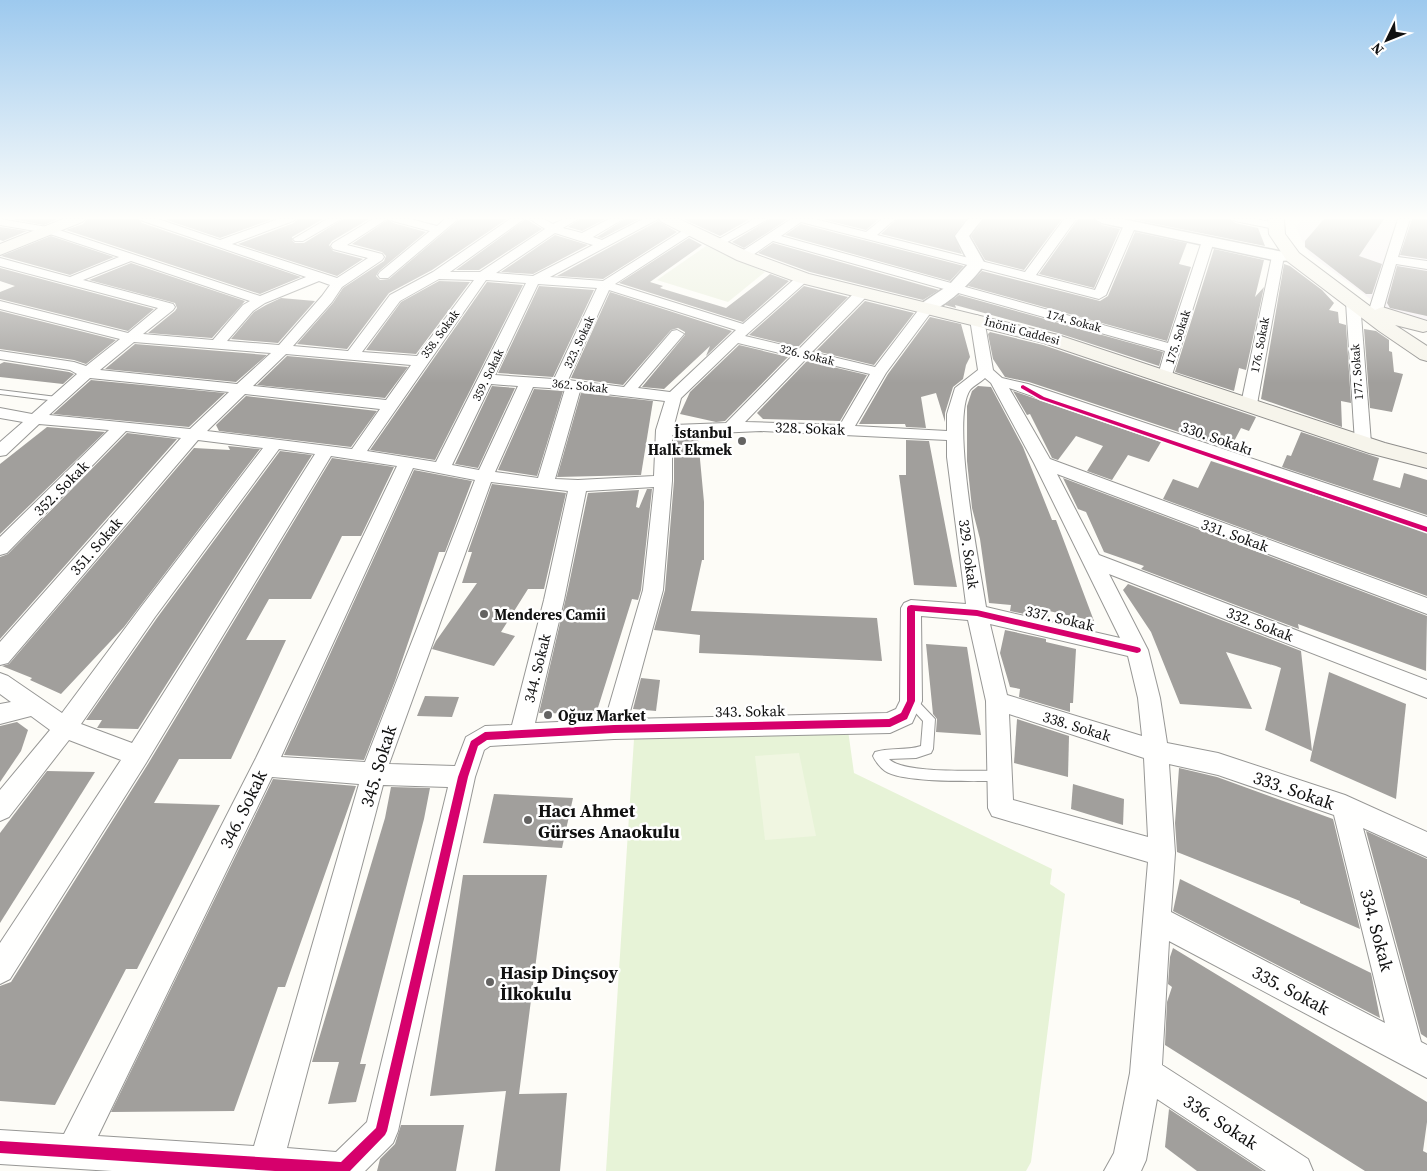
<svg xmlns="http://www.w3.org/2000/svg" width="1427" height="1171" viewBox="0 0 1427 1171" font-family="'Source Serif 4',serif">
<rect width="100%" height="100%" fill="#fdfcf7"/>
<!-- industrial -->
<path fill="#f5f0f3" d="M1305 219H1427V322L1392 315 1309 254 1295 226Z"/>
<!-- green -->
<path fill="#e7f3d7" d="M847 723 854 773 1052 869 1050 884 1065 894 1031 1162 1026 1171H606L634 739Z"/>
<!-- cemetery -->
<path fill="#e9eedb" d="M706 246 765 272 728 302 657 280Z"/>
<!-- pitch -->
<path fill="#f0f6e1" d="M799 753 816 836 765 840 755 756Z"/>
<!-- building -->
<g fill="#a19f9c">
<path d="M11 219H58L44 225Z"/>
<path d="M87 219H139L142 223 301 277 260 294 66 230 83 224Z"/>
<path d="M164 219H273L220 238Z"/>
<path d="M297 219H323L292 237V240L295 243H304L343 219H369L332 241 329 245 333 251 363 259 337 276 238 244 294 223Z"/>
<path d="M389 219 393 223 426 232 379 271 376 276 380 280 389 279 460 219H507L432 270 389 293 347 349 297 344 333 303 343 288 384 261 386 256 382 252 352 244Z"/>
<path d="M526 219 542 229 479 270H456Z"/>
<path d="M580 219H605L582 231 568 227Z"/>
<path d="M625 219H639L602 238 597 237Z"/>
<path d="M683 219H750L720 236Z"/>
<path d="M770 219H788L744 248 732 242Z"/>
<path d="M822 219H879L866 230Z"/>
<path d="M897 219H966L954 235 962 254 881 234Z"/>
<path d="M984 219H1062L1024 270 985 260 971 236Z"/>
<path d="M1078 219H1093L1102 225 1120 229 1094 288 1039 274Z"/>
<path d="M1131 219H1231L1235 223 1258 228 1265 246Z"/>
<path d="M1324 219H1384L1359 256 1382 264 1372 294H1366L1305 247V241Z"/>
<path d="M1412 219H1427V259L1400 255Z"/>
<path d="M658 221 677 232 603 279 557 276Z"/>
<path d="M801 224 964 266 950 281 785 235Z"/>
<path d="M0 227 27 231 3 241 0 240Z"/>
<path d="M1135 232 1187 243 1179 264 1191 267 1167 341 968 286 982 271 1100 301 1108 296Z"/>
<path d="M555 235 588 245 533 274 501 272Z"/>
<path d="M51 236 114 257 70 275 1 256Z"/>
<path d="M689 238 702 245 650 282 663 286 660 288 726 308 770 274 789 281 743 322 619 283Z"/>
<path d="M773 243 939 290 923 300 810 272 758 253Z"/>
<path d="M1214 249 1264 260 1255 297 1264 287 1246 370 1239 368 1234 391 1175 372Z"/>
<path d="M131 263 245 301 212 338 148 333 175 311 177 308 175 303 89 280Z"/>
<path d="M1284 264 1290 266 1322 290 1334 303 1329 310 1338 312 1339 323 1346 325 1351 403 1341 401 1342 427 1261 399Z"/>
<path d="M1397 266 1427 271V316L1390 308 1387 303Z"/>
<path d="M0 268 154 309 128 331 0 299V292L15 286 0 281Z"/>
<path d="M439 281 470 282 416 354 366 350 401 302Z"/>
<path d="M487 282 523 285 435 460 370 450Z"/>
<path d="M539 286 594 290 553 377 498 373Z"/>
<path d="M804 286 848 297 798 347 749 335Z"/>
<path d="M610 292 732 331 706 356 710 346 664 389 642 387 685 335V332L678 328 671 330 623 385 571 378Z"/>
<path d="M959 295 1163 352 1159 366 1058 333 955 305 956 308 945 305Z"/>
<path d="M281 298 315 301 278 343 231 339 254 312 266 305Z"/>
<path d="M865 301 914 313 874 365 816 351Z"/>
<path d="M0 311 116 340 86 364 74 360 0 349Z"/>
<path d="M930 317 961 324 970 357 966 365 963 379 953 387 945 413V422L936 393 921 397 926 428 906 427 905 424H859L888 374Z"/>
<path d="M1364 329 1376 331 1389 340V351L1392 352 1394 372 1403 374 1392 412 1370 408Z"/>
<path d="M990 332 1043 345 1256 417 1249 431 1241 428 1230 449 1029 382 1005 377 993 359 988 334Z"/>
<path d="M135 344 267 355 236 382 105 369Z"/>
<path d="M739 345 788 357 725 421 716 422 680 414 690 392Z"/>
<path d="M287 356 408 367 385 398 257 385Z"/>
<path d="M807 361 867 375 840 421 763 419 757 413Z"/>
<path d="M4 362 69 372 74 374 63 384 0 377V364Z"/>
<path d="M91 380 225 393 189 427 53 414Z"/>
<path d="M492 386 515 388 478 468 455 464Z"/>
<path d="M978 386 991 387 1023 447 1052 520H1056L1094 621 1049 611 1048 619 1010 611 1011 605 989 603 980 539 972 508 967 461V406L972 391Z"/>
<path d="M534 389 563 391 537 476 498 470Z"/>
<path d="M1013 391 1161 442 1149 462 1128 455 1112 480 1087 471 1103 446 1076 436 1058 460 1052 458 1030 414 1027 415Z"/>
<path d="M581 393 653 401 641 475 557 477Z"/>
<path d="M246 396 377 411 351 447 219 431 216 425Z"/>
<path d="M47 427 105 432 0 534V464Z"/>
<path d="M1301 432 1379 458 1373 480 1400 488 1404 473 1427 480V515L1282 467 1287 455 1291 456Z"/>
<path d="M127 433 177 439 0 639V557L8 554Z"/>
<path d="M698 438 704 502V560H702L691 611 877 618 882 661 699 653 700 635 654 630 665 590 674 481V439Z"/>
<path d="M906 440 929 441 957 587 914 585 899 475H906Z"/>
<path d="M228 446 260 449 124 627 61 694 30 680 32 678 2 666 9 664 194 448 230 450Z"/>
<path d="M280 451 312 455 138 729 97 728 102 720H86L157 618Z"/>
<path d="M332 458 394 467 361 536H342L311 599H269L246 640H286L231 759H179L154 803 220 805 137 969H126L55 1105 0 1101V986L11 982 148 764Z"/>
<path d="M1211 461 1427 532V596L1163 499 1173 479 1198 488Z"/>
<path d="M414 470 472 481 445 552H439L395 681 364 760 284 755Z"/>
<path d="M1063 478 1427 616 1426 671 1298 624 1299 629 1141 569 1144 566 1104 552 1086 512 1078 509Z"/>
<path d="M492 484 566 493 544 589H528L501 632 515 636 494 666 432 649 436 641 477 583H462L472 552H468Z"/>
<path d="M647 489H652L641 590 638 600 632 599 596 714 539 713 568 589 588 493 639 490 636 507 639 508Z"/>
<path d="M1128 584 1301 651 1312 751 1265 730 1281 668 1276 666 1226 652 1252 709 1180 704 1151 632 1123 590Z"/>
<path d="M1005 630 1046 639V642L1076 649 1073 703H1070V712L1019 697 1020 689 1010 687 1000 653Z"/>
<path d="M926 644 967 647 981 735 936 732 937 719 933 714Z"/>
<path d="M1329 672 1406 704 1396 799 1310 761Z"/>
<path d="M641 678 660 680 656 711 633 709Z"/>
<path d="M425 696 459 697 452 717 417 716Z"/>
<path d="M1017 719 1069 736 1068 777 1014 763Z"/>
<path d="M17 722 28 730 21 751 0 782V726Z"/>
<path d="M1179 768 1217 777 1333 819 1360 929 1300 903V901L1177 852 1175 823Z"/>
<path d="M47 771 95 772 0 923V833Z"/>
<path d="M273 779 356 786 285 987H278L234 1111 111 1112Z"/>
<path d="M1073 784 1124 799 1123 825 1071 809Z"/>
<path d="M391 787 430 788 424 819 360 1064H366L356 1102 328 1104 339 1062H312L385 818Z"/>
<path d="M494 794 573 798 562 848 483 843Z"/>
<path d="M1366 831 1427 859V1038L1421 1034Z"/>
<path d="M463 875H547L519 1094 567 1093 560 1171H495L506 1091 430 1096Z"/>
<path d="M1180 879 1371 973 1380 1018 1173 911Z"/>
<path d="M1173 948 1427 1102V1122L1423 1151 1427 1153V1171H1365L1165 1045 1167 1002 1172 987 1168 984 1170 957Z"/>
<path d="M1169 1109 1263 1171H1197L1165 1147Z"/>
<path d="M401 1125H464L456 1171H377L380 1159 395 1144Z"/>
</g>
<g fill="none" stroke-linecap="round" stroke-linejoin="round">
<defs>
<g id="service">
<path d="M0 390 57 397 61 399 57 401 0 394Z"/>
<path d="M911 696 915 698 935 719 933 749 931 753 916 758 889 759C903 774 976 770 999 771L1003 772 1005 776 1003 780 999 781C976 781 902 783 885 771 881 768 875 761 873 756L875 752C891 747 906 751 921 746L923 721 905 701 907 698Z"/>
</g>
<g id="minor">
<path d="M0 219 53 228 260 296 306 277 143 221 141 219H158L220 240 278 219H295L293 221 232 244 337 278 368 258 333 249 331 246 333 243 373 219H387L347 245 382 254 384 257 382 260 342 287 332 302 293 346 348 351 390 295 433 272 510 219H524L450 272H480L545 229 530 219H544L553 224 564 219H578L563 228 582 233 609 219H623L593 237 602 240 643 219H658L550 277 603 281 687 228H695L697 230 695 232 615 284 743 324 799 275H807L809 278 807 281 745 336 799 349 858 289H868L869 292 868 295 812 352 875 367 923 304H933L935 307 886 373 855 426 947 431V414L955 388 978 370 970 319 977 315 984 319 993 370 1002 378 1028 384 1427 517V530L1009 388 1050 459 1427 598V614L1057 474 1099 555 1427 680V698L1109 574 1148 650 1160 698 1167 743 1218 753 1345 795 1427 832V857L1363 828 1421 1042 1427 1045V1078L1169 941 1162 1065 1308 1159 1313 1171H1266L1157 1099 1146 1160 1141 1171H1104L1114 1153 1130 1073 1148 862 992 816 988 808 986 701 968 620 921 616 922 701 912 723 890 733 614 739 490 746 484 750 475 777 398 1131 393 1143 365 1171H112L0 1164V1130L64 1134 256 758 397 466 331 456 146 763 10 979 0 984V943L121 760 69 740 9 817 0 821V790L50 730 31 716 0 724V704L11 702 0 694V673L8 676 62 713 141 607 263 448 198 440 8 663 0 665V642L181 438 126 431 7 553 0 555V537L109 430 39 424 6 455 0 456V442L23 422 0 418V408L32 414 77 374 70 370 0 359V351L74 362 86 366 120 339 0 309V301L128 333 158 308 0 266V258L70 277 119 257 47 233 0 225ZM555 233 593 245 533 276 496 273ZM131 261 250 301 243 305 213 340 143 334 173 310 175 307 173 304 83 280ZM439 279 474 280 417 356 362 352 400 301ZM486 280 526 283 436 462 367 451ZM319 281 330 285 322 296 279 345 227 341 253 311 265 303ZM538 284 597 288 554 379 495 375ZM609 290 736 330 670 392 638 388 684 334 677 330 672 331 624 387 568 380ZM134 342 271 353 237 384 100 370ZM738 343 792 356 726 423 674 425 681 398ZM286 354 411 365 386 400 253 386ZM806 359 870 374 840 425 745 422ZM90 378 229 392 190 429 49 415ZM985 378 991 383 1034 463 1120 638 986 607C980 567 950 419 970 390 973 386 981 382 985 378ZM491 384 518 386 479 470 452 465ZM533 387 565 389 538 478 495 472ZM580 391 665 401 656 430 654 476 578 480 555 479ZM245 394 380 409 352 449 207 431ZM761 431 947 440V457L966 604 911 600 904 603 901 608 900 701 896 709 887 713 628 719 663 590 672 481V435ZM279 449 315 454 132 743 81 724 155 617ZM413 468 475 480 365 762 281 757ZM491 482 568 491 544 600 512 725 485 726 466 737 455 766 389 764ZM654 487 643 590 605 720 535 723 564 600 586 491ZM990 624 1128 656 1138 698 1142 736 1007 695ZM1009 714 1144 758 1148 837 1013 800ZM1169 764 1218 775 1334 815 1385 1023 1171 912 1175 853ZM272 777 359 784 254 1146 98 1136ZM383 785 448 787 367 1122 336 1152 287 1148Z"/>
<path d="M327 219H341L303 241H295L293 239Z"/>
<path d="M391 219H410L437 226 445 219H458L388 278H380L378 275 380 272 430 231 393 221Z"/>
<path d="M754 219H768L722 245 718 247 712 243Z"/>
<path d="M791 219H815L866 232 882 219H895L877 235 1025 272 1064 219H1076L1036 275 1095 290 1124 225 1130 222 1134 223 1136 225 1106 295 1099 299 801 222 781 236 1168 343 1202 241 1208 237 1214 241 1172 375 1170 378H1160L1158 375 1165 351 773 241 747 259H739L737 256 739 253Z"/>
<path d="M1233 219H1256L1279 224 1281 226 1275 229 1235 221Z"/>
<path d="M1398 219H1410L1398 257 1427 261V269L1396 264 1383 310 1376 314 1371 313 1369 310Z"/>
<path d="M1278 252 1284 256 1257 404 1255 407H1243L1241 404 1272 256Z"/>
<path d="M1353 298 1360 302 1371 443 1369 447H1357L1355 443 1346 302Z"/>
</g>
<g id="tertiary">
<path d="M968 219H982L969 236 985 264C974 279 941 315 922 311L920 307 922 303 949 285 969 263 955 236Z"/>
<path d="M1095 219H1122L1278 251 1298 254 1301 257 1298 260 1278 261 1102 223Z"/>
</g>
<g id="secondary">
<path d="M63 219H85L82 222 0 255V244Z"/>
<path d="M659 219H679L749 252 809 274 1058 335 1385 443 1427 454V468L1369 453 1044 343 797 282 737 260 662 222Z"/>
<path d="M1268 219H1284L1285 234 1299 253 1375 310 1382 307 1427 321V331L1423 332 1395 325 1427 346V361L1420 359 1379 331 1287 261 1269 234Z"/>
</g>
</defs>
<!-- service casing -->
<use href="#service" stroke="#979795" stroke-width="2"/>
<!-- minor casing -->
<use href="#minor" stroke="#979795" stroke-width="2"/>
<!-- tertiary casing -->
<use href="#tertiary" stroke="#979795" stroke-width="3"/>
<!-- secondary casing -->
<use href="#secondary" stroke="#8e8d8b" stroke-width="2"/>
<!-- service -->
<use href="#service" fill="#fffffe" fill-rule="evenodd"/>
<!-- minor -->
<use href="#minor" fill="#fffffe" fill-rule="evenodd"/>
<!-- tertiary -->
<use href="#tertiary" fill="#fffffe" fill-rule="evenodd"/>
<!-- secondary -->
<use href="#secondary" fill="#f6f4eb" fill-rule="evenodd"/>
<defs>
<g id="cycleway">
<path d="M1023 385 1044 397 1427 527V532L1040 399 1021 388V386Z"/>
<path d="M911 605 977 610 1137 647 1140 648 1141 650 1140 652 1137 653 977 616 915 611V701L907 719 890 727 614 733 487 740 478 746 468 777 387 1131 385 1135 350 1171H275L0 1153V1141L341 1162 376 1128 458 777 471 741 485 732 614 725 889 719 901 713 907 701V608L908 606Z"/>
</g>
</defs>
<!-- cycleway casing -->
<use href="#cycleway" stroke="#fff" stroke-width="3"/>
<!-- cycleway -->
<use href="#cycleway" fill="#d6006c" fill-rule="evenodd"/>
</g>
<!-- sky -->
<linearGradient id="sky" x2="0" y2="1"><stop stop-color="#9dc9ee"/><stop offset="0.57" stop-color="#fefefb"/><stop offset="1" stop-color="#fefefb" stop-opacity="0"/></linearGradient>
<rect width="1427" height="383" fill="url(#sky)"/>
<!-- markers -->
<g fill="#646362" stroke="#fff" stroke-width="2">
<circle cx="742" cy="441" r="5"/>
<circle cx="484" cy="614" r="5"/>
<circle cx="548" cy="715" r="5"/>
<circle cx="528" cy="820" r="5"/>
<circle cx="490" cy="982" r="5"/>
</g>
<g text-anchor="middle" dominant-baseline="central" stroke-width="5" stroke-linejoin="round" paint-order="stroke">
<!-- far-street labels -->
<g font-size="12" fill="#111" stroke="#fff">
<text transform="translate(1074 321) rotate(15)">174. Sokak</text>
<text transform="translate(1022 331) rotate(15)">İnönü Caddesi</text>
<text transform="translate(440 334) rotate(-54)">358. Sokak</text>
<text transform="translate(1178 337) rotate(-72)">175. Sokak</text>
<text transform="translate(579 342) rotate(-65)">323. Sokak</text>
<text transform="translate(1260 345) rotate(-79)">176. Sokak</text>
<text transform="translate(807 355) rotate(14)">326. Sokak</text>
<text transform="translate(1357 372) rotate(-94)">177. Sokak</text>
<text transform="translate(488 375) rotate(-64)">359. Sokak</text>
<text transform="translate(580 386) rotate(6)">362. Sokak</text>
</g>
<!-- street labels -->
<g font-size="15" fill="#111" stroke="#fff">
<text transform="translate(810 428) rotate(2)">328. Sokak</text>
<text transform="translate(1217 438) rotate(19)">330. Sokakı</text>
<text transform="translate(61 488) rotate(-45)">352. Sokak</text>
<text transform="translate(1235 535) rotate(20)">331. Sokak</text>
<text transform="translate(96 546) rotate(-49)">351. Sokak</text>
<text transform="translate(969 554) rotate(82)">329. Sokak</text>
<text transform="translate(1060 618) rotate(13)">337. Sokak</text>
<text transform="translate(1260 624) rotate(21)">332. Sokak</text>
<text transform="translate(537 668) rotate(-76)">344. Sokak</text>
<text transform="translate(750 711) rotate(-1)">343. Sokak</text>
<text transform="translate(1077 726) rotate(17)">338. Sokak</text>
</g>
<!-- poi labels -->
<g font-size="15" font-weight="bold" fill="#111" stroke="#fff" text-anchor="start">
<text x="732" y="432" text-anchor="end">İstanbul<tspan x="732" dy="17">Halk Ekmek</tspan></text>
<text x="494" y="614">Menderes Camii</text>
<text x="558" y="715">Oğuz Market</text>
</g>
<!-- near-street labels -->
<g font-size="18" fill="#111" stroke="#fff">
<text transform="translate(378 766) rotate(-73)">345. Sokak</text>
<text transform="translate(1294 790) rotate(19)">333. Sokak</text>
<text transform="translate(243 809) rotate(-64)">346. Sokak</text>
<text transform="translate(1377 930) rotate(75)">334. Sokak</text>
<text transform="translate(1291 990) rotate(28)">335. Sokak</text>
<text transform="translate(1221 1122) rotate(33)">336. Sokak</text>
</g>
<!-- near-poi labels -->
<g font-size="18" font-weight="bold" fill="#111" stroke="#fff" text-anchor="start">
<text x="538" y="810">Hacı Ahmet<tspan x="538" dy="21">Gürses Anaokulu</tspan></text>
<text x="500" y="972">Hasip Dinçsoy<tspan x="500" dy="21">İlkokulu</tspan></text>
</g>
</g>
<!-- north arrow -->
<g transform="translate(1387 40) rotate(227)" stroke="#ffffff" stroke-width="4" paint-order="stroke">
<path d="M0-4L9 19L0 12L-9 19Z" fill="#111111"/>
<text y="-8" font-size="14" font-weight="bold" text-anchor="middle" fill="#111111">N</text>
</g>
</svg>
